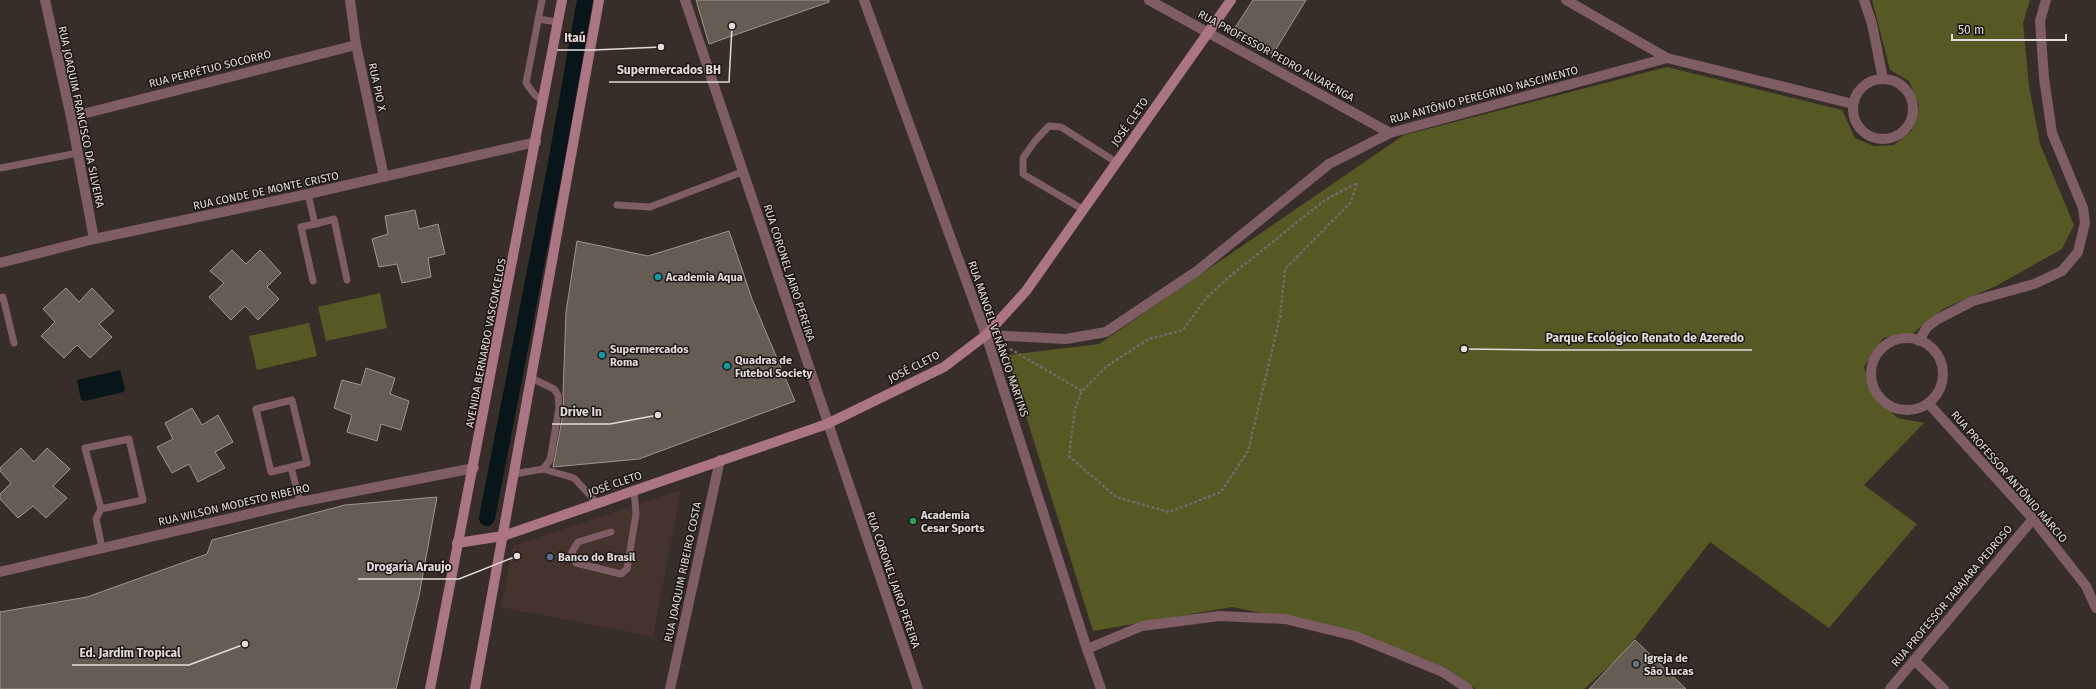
<svg xmlns="http://www.w3.org/2000/svg" width="2096" height="689" viewBox="0 0 2096 689" font-family="'Fira Sans',sans-serif">
<rect width="100%" height="100%" fill="#372d29"/>
<!-- built -->
<path fill="#44342d" d="M681 490 653 637 501 607 513 546Z"/>
<!-- green -->
<g fill="#565924">
<path d="M1872 0H2030L2023 23 2029 86 2040 144 2074 225 2062 249 1996 286 1943 309 1912 334 1883 338 1864 367 1872 395 1898 418 1924 423 1864 485 1917 524 1829 628 1710 542 1622 655 1584 689H1476L1445 667 1354 632 1232 607 1093 631 1007 355 1099 344 1404 135 1667 67 1842 110 1855 138 1874 146 1894 145 1912 130 1919 105 1909 81 1890 70Z"/>
<path d="M380 293 387 328 326 341 318 307Z"/>
<path d="M309 323 317 356 257 370 249 336Z"/>
</g>
<!-- water -->
<path fill="#081619" d="M120 370 125 389 123 392 85 401 81 400 77 380Z"/>
<g fill="none" stroke-linecap="round" stroke-linejoin="round">
<!-- canal -->
<path stroke="#081619" stroke-width="16" d="M487 518 556 163 585 0"/>
</g>
<!-- building -->
<g fill="#655d54" stroke="#9f968d">
<path d="M696 0H829V2L709 44Z"/>
<path d="M1253 0H1306L1273 54 1231 34Z"/>
<path d="M415 210 419 229 438 224 445 254 428 258 431 277 402 283 397 264 379 267 372 239 388 234 385 216Z"/>
<path d="M729 231 752 299 795 401 639 459 553 467 564 409 563 394 566 312 577 241 648 256Z"/>
<path d="M232 250 246 264 260 250 281 273 267 287 279 299 258 320 245 306 231 320 209 297 224 283 210 271Z"/>
<path d="M66 288 79 302 92 288 114 311 99 324 112 337 90 358 77 345 64 358 41 336 55 322 43 309Z"/>
<path d="M366 368 395 378 390 394 409 401 401 430 381 424 377 441 347 432 352 415 334 408 342 380 361 385Z"/>
<path d="M192 408 202 425 218 415 233 442 215 452 225 468 198 482 189 464 172 473 157 447 173 439 165 423Z"/>
<path d="M21 448 34 462 47 448 70 469 53 486 67 498 46 518 33 506 18 518 0 499V494L11 483 0 471V468Z"/>
<path d="M437 497 419 596 396 689H0V612L87 597 207 554 212 540 345 505Z"/>
<path d="M1635 640 1686 689H1589Z"/>
</g>
<g fill="none" stroke-linecap="round" stroke-linejoin="round">
<!-- path -->
<g stroke="#736a66" stroke-width="2.5" stroke-dasharray="3 2" stroke-linecap="butt">
<path d="M1357 183 1351 202 1285 269 1280 317 1248 451 1221 492 1169 512 1116 497 1069 456 1075 409 1082 391 1107 366 1149 339 1183 330 1207 297 1230 276 1325 200Z"/>
<path d="M1010 349 1082 391"/>
</g>
<!-- lane -->
<g stroke="#7f5d65" stroke-width="7">
<path d="M542 0 526 83 534 94 543 102"/>
<path d="M538 19 558 22"/>
<path d="M0 168 78 153"/>
<path d="M308 194 315 224 334 219 347 280"/>
<path d="M617 205 650 207 742 172"/>
<path d="M1084 210 1023 174V158L1035 141 1049 126 1061 127 1116 162"/>
<path d="M313 281 301 227 315 224"/>
<path d="M0 298 3 297 14 343"/>
<path d="M292 400 307 463 271 472 256 409Z"/>
<path d="M291 467 300 502"/>
<path d="M543 469 574 478 597 503"/>
<path d="M514 474 543 469 550 460 559 408 558 395 554 389 531 378"/>
<path d="M101 509 143 500 129 439 85 448 101 509 96 519 102 548"/>
<path d="M611 532 578 542 572 552 576 563 621 574 627 569 636 514 634 490"/>
</g>
<!-- street -->
<g stroke="#7f5d65" stroke-width="10">
<path d="M45 0 71 117 94 239"/>
<path d="M350 0 356 45 384 177"/>
<path d="M685 0 918 689"/>
<path d="M864 0 986 335 1087 649 1101 689"/>
<path d="M1149 0 1390 133"/>
<path d="M1566 0 1667 58"/>
<path d="M1864 0 1872 24 1883 79"/>
<circle cx="1883" cy="109" r="30"/>
<path d="M71 117 356 45"/>
<path d="M0 263 94 239 308 194 536 142"/>
<path d="M986 335 1066 339 1106 332 1197 271 1329 164 1390 133 1667 58 1853 104"/>
<circle cx="1907" cy="374" r="36"/>
<path d="M1919 341 1927 327 1938 319 1973 301 2034 284 2062 271 2078 252 2085 223 2083 208 2052 133 2044 78 2040 21 2046 0"/>
<path d="M1928 403 2033 519 2086 586 2096 608"/>
<path d="M0 572 300 502 474 468"/>
<path d="M1087 649 1142 626 1219 616 1285 619 1355 636 1443 672 1468 689"/>
<path d="M1914 660 1944 689"/>
<path d="M670 689 720 460"/>
<path d="M1890 689 2033 519"/>
</g>
<!-- secondary -->
<g stroke="#ab7583" stroke-width="10">
<path d="M457 543 503 536 827 424 944 367 986 335 1026 291 1231 0"/>
<path d="M430 689 562 0"/>
<path d="M475 689 599 0"/>
</g>
</g>
<!-- markers -->
<g fill="#0f9aa8" stroke="#1b1614" stroke-width="1.5">
<circle cx="658" cy="277" r="4"/>
<circle cx="602" cy="355" r="4"/>
<circle cx="727" cy="366" r="4"/>
</g>
<circle fill="#2e9e5b" stroke="#1b1614" stroke-width="1.5" cx="913" cy="521" r="4"/>
<circle fill="#5c6f8a" stroke="#1b1614" stroke-width="1.5" cx="550" cy="557" r="4"/>
<circle fill="#6b7280" stroke="#1b1614" stroke-width="1.5" cx="1636" cy="664" r="4"/>
<g text-anchor="middle" dominant-baseline="central" stroke-width="3" stroke-linejoin="round" paint-order="stroke">
<!-- street labels -->
<g font-size="11" fill="#e2dbd9" stroke="#1b1614">
<text transform="translate(1276 56) rotate(29)">RUA PROFESSOR PEDRO ALVARENGA</text>
<text transform="translate(210 69) rotate(-14)">RUA PERPÉTUO SOCORRO</text>
<text transform="translate(377 87) rotate(78)">RUA PIO X</text>
<text transform="translate(1484 95) rotate(-15)">RUA ANTÔNIO PEREGRINO NASCIMENTO</text>
<text transform="translate(81 117) rotate(78)">RUA JOAQUIM FRANCISCO DA SILVEIRA</text>
<text transform="translate(1130 122) rotate(-55)">JOSÉ CLETO</text>
<text transform="translate(266 191) rotate(-12)">RUA CONDE DE MONTE CRISTO</text>
<text transform="translate(789 273) rotate(72)">RUA CORONEL JAIRO PEREIRA</text>
<text transform="translate(998 339) rotate(71)">RUA MANOEL VENÂNCIO MARTINS</text>
<text transform="translate(486 343) rotate(-79)">AVENIDA BERNARDO VASCONCELOS</text>
<text transform="translate(914 367) rotate(-27)">JOSÉ CLETO</text>
<text transform="translate(2009 477) rotate(49)">RUA PROFESSOR ANTÔNIO MÁRCIO</text>
<text transform="translate(615 484) rotate(-19)">JOSÉ CLETO</text>
<text transform="translate(234 505) rotate(-13)">RUA WILSON MODESTO RIBEIRO</text>
<text transform="translate(683 572) rotate(-78)">RUA JOAQUIM RIBEIRO COSTA</text>
<text transform="translate(893 580) rotate(71)">RUA CORONEL JAIRO PEREIRA</text>
<text transform="translate(1952 596) rotate(-50)">RUA PROFESSOR TABAJARA PEDROSO</text>
</g>
<!-- poi labels -->
<g font-size="11" font-weight="bold" fill="#e2dbd9" stroke="#1b1614" text-anchor="start">
<text x="666" y="277">Academia Aqua</text>
<text x="610" y="349">Supermercados<tspan x="610" dy="13">Roma</tspan></text>
<text x="735" y="360">Quadras de<tspan x="735" dy="13">Futebol Society</tspan></text>
<text x="921" y="515">Academia<tspan x="921" dy="13">Cesar Sports</tspan></text>
<text x="558" y="557">Banco do Brasil</text>
<text x="1644" y="658">Igreja de<tspan x="1644" dy="13">São Lucas</tspan></text>
</g>
</g>
<!-- callouts -->
<path fill="none" stroke="#e2dbd9" stroke-width="1.5" d="M661 47L594 50H557M732 26L729 82H609M1464 349L1538 350H1752M658 415L610 424H552M517 556L459 579H358M245 644L189 665H72"/>
<g fill="#e2dbd9" stroke="#1b1614" stroke-width="1.5">
<circle cx="661" cy="47" r="4"/>
<circle cx="732" cy="26" r="4"/>
<circle cx="1464" cy="349" r="4"/>
<circle cx="658" cy="415" r="4"/>
<circle cx="517" cy="556" r="4"/>
<circle cx="245" cy="644" r="4"/>
</g>
<g font-size="12" text-anchor="middle" font-weight="bold" fill="#e2dbd9" stroke="#1b1614" stroke-width="3" stroke-linejoin="round" paint-order="stroke">
<text x="575" y="42">Itaú</text>
<text x="669" y="74">Supermercados BH</text>
<text x="1645" y="342">Parque Ecológico Renato de Azeredo</text>
<text x="581" y="416">Drive In</text>
<text x="409" y="571">Drogaria Araujo</text>
<text x="130" y="657">Ed. Jardim Tropical</text>
</g>
<!-- scale -->
<path d="M1952 34v6h114v-6" fill="none" stroke="#e2dbd9" stroke-width="2"/>
<text x="1958" y="34" font-size="12" fill="#e2dbd9" stroke="#1b1614" stroke-width="3" paint-order="stroke">50 m</text>
</svg>
